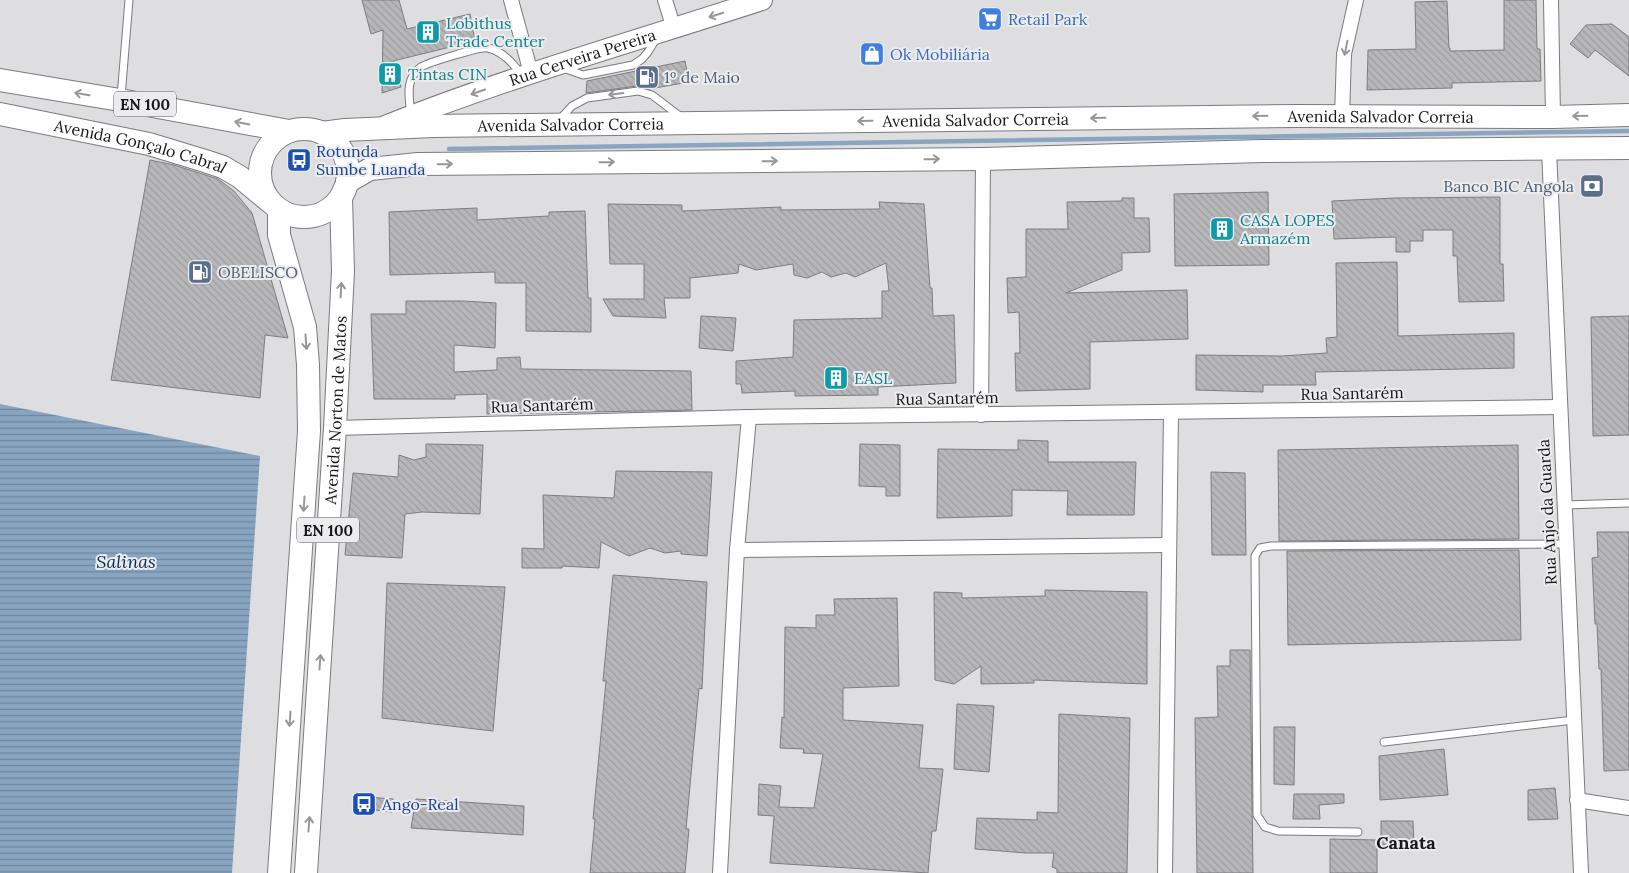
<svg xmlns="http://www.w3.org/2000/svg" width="1629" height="873" viewBox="0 0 1629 873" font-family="Lora,serif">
<defs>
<pattern id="water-rules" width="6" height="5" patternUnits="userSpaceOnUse" patternTransform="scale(1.25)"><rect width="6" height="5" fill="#89a5c1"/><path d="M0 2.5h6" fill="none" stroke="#6f859c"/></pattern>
<pattern id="building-back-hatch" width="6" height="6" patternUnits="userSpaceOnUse" patternTransform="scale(1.25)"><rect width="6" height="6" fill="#b7b6b9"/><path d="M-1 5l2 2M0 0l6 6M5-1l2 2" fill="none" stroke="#9d9c9e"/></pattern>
</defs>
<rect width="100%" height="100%" fill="#dedee1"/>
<!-- water -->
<path fill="url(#water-rules)" d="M0 404 260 456 232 873H0Z"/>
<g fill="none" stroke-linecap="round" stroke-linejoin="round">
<!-- stream -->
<path stroke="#89a5c1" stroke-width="4.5" d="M449 149 1629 131"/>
</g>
<!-- building -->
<g fill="url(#building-back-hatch)" stroke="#7e7d80">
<path d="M362 0H399L407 29 470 14 475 41 393 61 401 87 382 93 383 30 371 34Z"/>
<path d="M1504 0H1536L1537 49H1540L1541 81 1452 83V88L1367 90 1368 50 1416 49 1415 2 1447 1 1449 48H1450V51L1504 50Z"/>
<path d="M1612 24 1629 37V76L1595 50 1588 58 1570 44 1586 25Z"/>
<path d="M685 61 689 82 649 89 637 86 586 93 587 81Z"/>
<path d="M150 160 174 165 218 179 234 191 252 213 288 338 265 335 260 398 111 380Z"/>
<path d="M1268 192 1269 265 1175 266 1174 194Z"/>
<path d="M1500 197V264H1503L1504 301 1459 302 1457 256H1453V230H1423V241H1410V252H1396V237L1334 239 1332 201 1395 198Z"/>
<path d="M1122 198H1134V218H1149L1150 252 1122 253V270L1066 293 1187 290 1188 339 1090 342V389L1016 391 1015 353H1020L1019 312 1008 313 1007 278 1026 277V229H1068L1067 202 1122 201Z"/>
<path d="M879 202 924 204 930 288H932L933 316 954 315 956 383 878 387V395L795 396V391L742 393 741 384H736V361L793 357 794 320 882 318V291H889L886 263 855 277 846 273 831 277 822 272 807 278 794 275 793 264 756 270 739 264 738 273 690 278V298H664L666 318 613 316 603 299H644V264H610L608 204 682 205V211L781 207V210L880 209Z"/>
<path d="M477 208V220L549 216V212L585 211 588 298H591V332L526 331V283H495V272L390 275 389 212Z"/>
<path d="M1397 262 1398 336 1514 333V368L1315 372 1316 385H1263V392L1196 390V355L1282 356 1327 353 1326 338 1337 337 1336 263Z"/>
<path d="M406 301H464L496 303 495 348 454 345V372L497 370V358L520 357 521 369 691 371 692 410 487 414V394L455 395V399H374L371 314H406Z"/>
<path d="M701 316 736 318 733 351 699 348Z"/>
<path d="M1629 316V435L1593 436 1591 317Z"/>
<path d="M1018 440 1048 441V462H1136L1134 515H1067L1068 491 1012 490V516L937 518 938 449 1018 450Z"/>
<path d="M426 444 483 445 480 514 422 512 405 514 402 558 345 555 353 473 398 477 399 455 414 460 426 457Z"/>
<path d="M860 444 900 445V496H886V487L859 486Z"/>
<path d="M1518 445 1519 539 1279 541 1278 450Z"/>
<path d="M616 471 712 472 707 556 681 554V551L665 553 650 548 629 556 601 542 599 568 562 566V568H522V548L544 549 543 495 614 498Z"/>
<path d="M1211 472 1245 473 1246 555H1212Z"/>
<path d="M1597 532H1629V770L1604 771 1601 669H1599L1597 624H1595L1592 558 1598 557Z"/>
<path d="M1519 550 1521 640 1288 645 1287 551Z"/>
<path d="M613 575 707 582 702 689 699 688 686 829H689L685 873H590L595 819H593L606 681H603Z"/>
<path d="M387 583 505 587 493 731 382 718Z"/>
<path d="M1045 590 1147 592V684L1034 680V683L981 684V666L954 684 935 680 934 592 962 593V598L1045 596Z"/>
<path d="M897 598 899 686 843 688V720L923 725 919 768 943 769 936 831H932L928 873 770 863 774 816 758 815 759 784 781 786 779 807 814 808 823 754 803 753 804 749 780 748 782 717 784 718 785 627 816 628V615H835L834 599Z"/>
<path d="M1230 650H1250L1253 873H1197L1195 718 1218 717 1217 666H1230Z"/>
<path d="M957 704 994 706 989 772 954 769Z"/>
<path d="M1059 714 1130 718 1127 873H1057V869L1052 867 1054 853H1026L975 849 977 818 1037 820V812L1058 813Z"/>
<path d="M1274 727H1295L1294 785 1274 784Z"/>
<path d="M1444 749 1448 795 1380 800 1379 756Z"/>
<path d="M1555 788 1558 819 1528 820V790Z"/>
<path d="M1294 794H1344V803L1319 805 1320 819H1293Z"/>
<path d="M367 797 393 799 392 812 366 809Z"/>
<path d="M416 799 524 806 523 835 411 828Z"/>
<path d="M1381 821H1413L1414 846 1381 845Z"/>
<path d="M1330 839 1377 840V873H1330Z"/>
</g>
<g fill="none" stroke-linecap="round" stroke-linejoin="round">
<defs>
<g id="lane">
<path d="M563 68 583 75 633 65 642 59 648 52 656 39"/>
<path d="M121 97 129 0"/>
<path d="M411 115C410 104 407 90 411 80 412 76 418 69 421 67 427 63 481 46 488 48 502 51 513 63 521 74"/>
<path d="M560 119 572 106 587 98 638 91 652 95 681 117"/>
<path d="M1564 505 1629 503"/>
<path d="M1384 742 1574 720"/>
<path d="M1358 832 1278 831 1265 827 1257 815 1255 556 1260 548 1271 546 1566 544"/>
</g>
<g id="street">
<path d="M511 0 531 73"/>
<path d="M665 0 674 29"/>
<path d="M1551 0 1553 117"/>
<path d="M1342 117 1344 54 1356 0"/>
<path d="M1549 150 1581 873"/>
<path d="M981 415 983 159"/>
<path d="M335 428 749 417 1560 407"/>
<path d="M737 550 1169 545"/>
<path d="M1577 800 1629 808"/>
<path d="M720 873 737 550 749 417"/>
<path d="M1165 873 1171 413"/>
</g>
<g id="secondary">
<path id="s1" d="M385 126C508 77 636 41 762 0"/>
</g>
<g id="primary">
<path d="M0 80 120 100 289 131"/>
<path id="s2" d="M0 114 149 144 205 161 223 167 240 177 269 201"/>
<circle cx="304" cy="173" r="44"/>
<path id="s3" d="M322 133 345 130 433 126 1296 116 1553 117 1629 115"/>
<path d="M347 182 370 169 418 164 983 159 1262 151 1629 148"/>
<path d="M279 210V235L305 327 308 365 309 431 279 873"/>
<path id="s4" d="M306 873 335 428 343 271 341 197 345 188"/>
</g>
</defs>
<!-- lane casing -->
<use href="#lane" stroke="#7b7a7d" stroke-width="9"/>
<!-- street casing -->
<use href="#street" stroke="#7b7a7d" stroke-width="16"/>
<!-- secondary casing -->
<use href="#secondary" stroke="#7b7a7d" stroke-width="22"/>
<!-- primary casing -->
<use href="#primary" stroke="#7b7a7d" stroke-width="24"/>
<!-- lane -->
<use href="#lane" stroke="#fff" stroke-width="7"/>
<!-- street -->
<use href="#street" stroke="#fff" stroke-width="14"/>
<!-- secondary -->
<use href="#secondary" stroke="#fff" stroke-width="20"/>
<!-- primary -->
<use href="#primary" stroke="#fff" stroke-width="22"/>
</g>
<!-- one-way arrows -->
<defs><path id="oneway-shaft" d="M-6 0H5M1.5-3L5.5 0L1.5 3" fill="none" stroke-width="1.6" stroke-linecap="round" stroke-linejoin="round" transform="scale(1.25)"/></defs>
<g stroke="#979798">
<use href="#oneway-shaft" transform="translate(716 15) rotate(162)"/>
<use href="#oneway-shaft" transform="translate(1346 48) rotate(101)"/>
<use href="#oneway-shaft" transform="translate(478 92) rotate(161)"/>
<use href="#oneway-shaft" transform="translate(82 94) rotate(-171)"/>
<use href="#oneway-shaft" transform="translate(616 94) rotate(173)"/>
<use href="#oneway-shaft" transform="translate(1260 116) rotate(179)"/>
<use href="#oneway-shaft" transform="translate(1580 116) rotate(179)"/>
<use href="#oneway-shaft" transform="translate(1098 118) rotate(179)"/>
<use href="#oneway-shaft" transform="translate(865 121) rotate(179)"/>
<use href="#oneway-shaft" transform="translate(242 123) rotate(-169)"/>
<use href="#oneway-shaft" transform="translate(932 159) rotate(-1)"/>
<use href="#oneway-shaft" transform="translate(770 161) rotate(-1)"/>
<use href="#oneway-shaft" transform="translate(607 162) rotate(-1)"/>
<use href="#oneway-shaft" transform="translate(445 164) rotate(-1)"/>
<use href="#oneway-shaft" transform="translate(341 290) rotate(-87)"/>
<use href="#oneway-shaft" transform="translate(306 342) rotate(86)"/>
<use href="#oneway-shaft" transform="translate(304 504) rotate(94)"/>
<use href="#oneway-shaft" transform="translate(320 662) rotate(-86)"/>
<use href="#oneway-shaft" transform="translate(290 719) rotate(94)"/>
<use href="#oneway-shaft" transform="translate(309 824) rotate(-86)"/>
</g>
<!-- icons -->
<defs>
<symbol id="supermarket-square" viewBox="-11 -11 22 22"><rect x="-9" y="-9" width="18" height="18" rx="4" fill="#3f7fe0" stroke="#ecebee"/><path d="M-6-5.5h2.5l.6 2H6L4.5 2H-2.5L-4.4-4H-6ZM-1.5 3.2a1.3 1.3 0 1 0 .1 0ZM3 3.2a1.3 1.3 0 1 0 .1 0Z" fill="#fff"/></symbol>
<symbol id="building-square" viewBox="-11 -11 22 22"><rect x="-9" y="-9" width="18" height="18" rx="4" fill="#0f9aa8" stroke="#ecebee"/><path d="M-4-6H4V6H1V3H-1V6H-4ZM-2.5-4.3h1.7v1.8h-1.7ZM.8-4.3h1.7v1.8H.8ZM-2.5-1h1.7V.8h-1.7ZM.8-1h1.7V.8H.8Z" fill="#fff"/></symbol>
<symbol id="shop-square" viewBox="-11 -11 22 22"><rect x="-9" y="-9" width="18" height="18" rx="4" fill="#3f7fe0" stroke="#ecebee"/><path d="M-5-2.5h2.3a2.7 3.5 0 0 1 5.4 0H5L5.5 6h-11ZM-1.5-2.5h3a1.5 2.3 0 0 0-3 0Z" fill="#fff"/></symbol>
<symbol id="fuel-square" viewBox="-11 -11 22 22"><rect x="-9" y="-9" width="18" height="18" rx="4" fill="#5c6f8a" stroke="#ecebee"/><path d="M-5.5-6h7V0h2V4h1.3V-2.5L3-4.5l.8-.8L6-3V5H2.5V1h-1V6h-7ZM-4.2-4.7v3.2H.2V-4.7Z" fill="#fff"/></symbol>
<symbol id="bus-square" viewBox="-11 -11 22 22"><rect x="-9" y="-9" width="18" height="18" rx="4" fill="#1a4fb4" stroke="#ecebee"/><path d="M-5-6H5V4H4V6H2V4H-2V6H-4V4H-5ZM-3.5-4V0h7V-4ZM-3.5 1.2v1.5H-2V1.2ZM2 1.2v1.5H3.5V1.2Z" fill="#fff"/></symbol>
<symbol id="bank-square" viewBox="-11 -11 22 22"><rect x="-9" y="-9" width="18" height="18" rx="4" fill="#5c6f8a" stroke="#ecebee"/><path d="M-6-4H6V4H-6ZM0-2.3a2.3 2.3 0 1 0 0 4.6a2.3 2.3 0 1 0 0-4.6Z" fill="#fff"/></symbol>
</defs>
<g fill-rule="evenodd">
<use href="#supermarket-square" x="976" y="5" width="28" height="28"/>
<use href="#building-square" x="414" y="18" width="28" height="28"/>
<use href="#shop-square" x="858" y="40" width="28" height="28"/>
<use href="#building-square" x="376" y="60" width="28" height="28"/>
<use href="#fuel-square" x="633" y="63" width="28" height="28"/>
<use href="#bus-square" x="285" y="146" width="28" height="28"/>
<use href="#bank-square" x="1578" y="172" width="28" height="28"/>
<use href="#building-square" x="1208" y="215" width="28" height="28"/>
<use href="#fuel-square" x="186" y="258" width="28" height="28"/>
<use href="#building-square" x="822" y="364" width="28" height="28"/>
<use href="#bus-square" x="350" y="790" width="28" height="28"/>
</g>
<g text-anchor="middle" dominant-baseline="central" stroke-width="4" stroke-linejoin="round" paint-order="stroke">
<!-- shield labels -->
<g fill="#ecebee" stroke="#585759" stroke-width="1">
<rect x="114" y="91.5" width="62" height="25" rx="4"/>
<rect x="297" y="517.5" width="62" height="25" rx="4"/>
</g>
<g font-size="15" font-weight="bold" fill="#181819">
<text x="145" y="104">EN 100</text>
<text x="328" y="530">EN 100</text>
</g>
<!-- shop labels -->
<g font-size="16" fill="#366cbe" stroke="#ecebee" text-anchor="start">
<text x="1008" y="19">Retail Park</text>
<text x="890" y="54">Ok Mobiliária</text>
</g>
<!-- culture labels -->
<g font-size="16" fill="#0d838f" stroke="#ecebee" text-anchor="start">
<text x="446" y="23">Lobithus<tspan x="446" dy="18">Trade Center</tspan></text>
<text x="408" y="74">Tintas CIN</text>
<text x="1240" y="220">CASA LOPES<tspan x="1240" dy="18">Armazém</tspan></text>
<text x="854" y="378">EASL</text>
</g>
<!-- street labels -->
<g font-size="16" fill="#181819" stroke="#ecebee">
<text stroke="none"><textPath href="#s1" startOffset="209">Rua Cerveira Pereira</textPath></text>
<text stroke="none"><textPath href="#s3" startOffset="1059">Avenida Salvador Correia</textPath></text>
<text stroke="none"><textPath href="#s3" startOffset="654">Avenida Salvador Correia</textPath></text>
<text stroke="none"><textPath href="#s3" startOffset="249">Avenida Salvador Correia</textPath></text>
<text stroke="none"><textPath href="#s2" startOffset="144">Avenida Gonçalo Cabral</textPath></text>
<text transform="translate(1352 393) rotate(-1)">Rua Santarém</text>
<text transform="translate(947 398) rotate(-1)">Rua Santarém</text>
<text transform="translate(542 405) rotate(-2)">Rua Santarém</text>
<text stroke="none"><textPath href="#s4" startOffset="464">Avenida Norton de Matos</textPath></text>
<text transform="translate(1547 512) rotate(-93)">Rua Anjo da Guarda</text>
</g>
<!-- service labels -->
<g font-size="16" fill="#4e5e75" stroke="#ecebee" text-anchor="start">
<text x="664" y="77">1º de Maio</text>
<text x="1574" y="186" text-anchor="end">Banco BIC Angola</text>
<text x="218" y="272">OBELISCO</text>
</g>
<!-- transit labels -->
<g font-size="16" fill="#164399" stroke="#ecebee" text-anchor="start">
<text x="316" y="151">Rotunda<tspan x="316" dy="18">Sumbe Luanda</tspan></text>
<text x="382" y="804">Ango-Real</text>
</g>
<!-- water labels -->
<g font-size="18" font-style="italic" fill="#023156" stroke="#ecebee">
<text x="126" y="561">Salinas</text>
</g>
<!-- neighbourhood labels -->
<g font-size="18" font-weight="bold" fill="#181819" stroke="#ecebee">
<text x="1406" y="842">Canata</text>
</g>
</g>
</svg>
